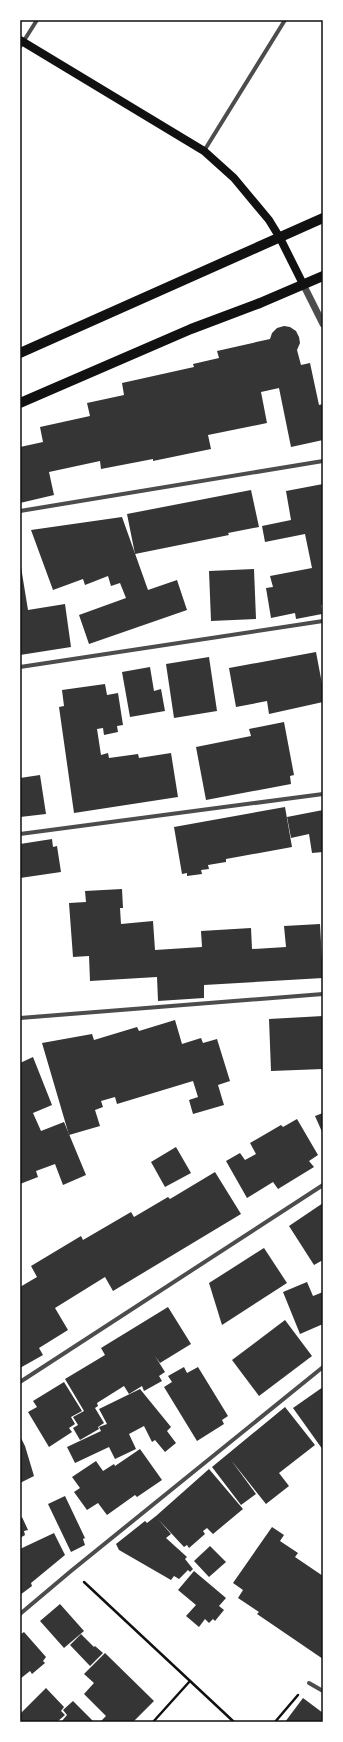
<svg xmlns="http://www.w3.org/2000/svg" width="343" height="1742" viewBox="0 0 343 1742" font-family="'Nunito Sans',sans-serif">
<rect width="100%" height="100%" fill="#fff"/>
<!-- building -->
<g fill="#353535">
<path d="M284 326 290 327 296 331 299 337 300 343 297 350 301 365 310 363 319 405 323 404V440L291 447 279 388 261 392 267 423 208 435 211 449 153 461V459L101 469 100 461 49 472 54 495 20 503V447L43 442 40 427 90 416 87 403 124 395 122 383 194 367 193 364 219 358 217 351 270 339 272 333 277 328Z"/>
<path d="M323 484V604L321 605 322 614 296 619 295 613 271 618 266 588 273 587 270 576 312 568 305 534 265 542 262 526 291 520 286 491Z"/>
<path d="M251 490 259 527 228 533 229 535 135 554 127 514Z"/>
<path d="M122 517 148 590 177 580 187 610 89 644 79 615 126 598 120 583 111 586 108 576 85 585 83 579 53 590 31 530Z"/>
<path d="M20 561 28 610 65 604 71 647 20 655Z"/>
<path d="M254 569 256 619 211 621 209 571Z"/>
<path d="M316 652 323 689V702L269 714 267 701 236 707 229 668Z"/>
<path d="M209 657 217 711 174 718 166 664Z"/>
<path d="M150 667 154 691 161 689 165 711 130 717 122 672Z"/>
<path d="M105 684 107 695 118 693 123 725 117 726 118 732 104 735 103 728 97 729 101 755 108 753 109 758 138 754 139 758 171 753 178 797 74 813 59 707 64 706 62 690Z"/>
<path d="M284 722 294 775 290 776 291 784 206 800 196 747 251 736 249 729Z"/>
<path d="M40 775 46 814 20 817V778Z"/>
<path d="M285 807 292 847 226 859V862L208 865 209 869 201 870 202 874 187 876V873L182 874 174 827Z"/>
<path d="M323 810V852L312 853 309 834 291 838 287 817Z"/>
<path d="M52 839 53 847 57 846 61 872 20 878V844Z"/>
<path d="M122 889 123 908H120L121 924 153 921 155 950 202 947 201 931 251 928 252 949 286 947 284 926 320 924 323 978 204 985V998L158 1001 157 977 90 981 89 956 73 957 69 903 86 902 85 891Z"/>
<path d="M323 1016V1069L271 1071 269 1019Z"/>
<path d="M175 1020 182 1044 201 1038 203 1043 217 1039 230 1081 218 1085 224 1105 193 1114 189 1100 198 1097 193 1081 117 1104 115 1097 101 1101 103 1107 95 1110 100 1126 69 1135 42 1043 92 1034 94 1040 137 1027 139 1031Z"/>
<path d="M33 1057 52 1105 33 1113 41 1131 64 1122 86 1175 63 1185 55 1164 36 1171 38 1177 20 1184V1063Z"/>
<path d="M323 1113V1134L315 1116Z"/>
<path d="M297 1119 318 1155 309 1161 314 1167 278 1189 273 1182 247 1198 226 1161 240 1153 245 1160 256 1154 250 1143 281 1125 283 1127Z"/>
<path d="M176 1147 191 1173 165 1187 151 1162Z"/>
<path d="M215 1172 241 1214 113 1291 105 1277 55 1308 68 1330 39 1348 43 1355 20 1368V1287L37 1277 31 1266 81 1236 83 1240 131 1212 134 1217 168 1197 170 1199Z"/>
<path d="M323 1203V1260L314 1265 289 1226Z"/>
<path d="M264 1248 287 1283 222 1325 209 1283Z"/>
<path d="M307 1282 313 1296 323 1292V1324L300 1334 283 1292Z"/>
<path d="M168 1307 191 1344 160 1363 155 1356 165 1372 159 1376 162 1381 144 1391 142 1386 129 1394 124 1386 97 1403 98 1406 95 1408 104 1423 98 1427 99 1429 80 1440 73 1428 78 1425 73 1417 84 1411 65 1379 105 1355 101 1348Z"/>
<path d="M285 1320 312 1356 259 1396 232 1360Z"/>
<path d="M184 1367 187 1373 198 1367 228 1416 222 1420 224 1424 197 1441 164 1387 172 1382 168 1376Z"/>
<path d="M64 1382 82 1411 71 1417 75 1424 69 1428 72 1432 49 1447 28 1412 37 1407 33 1401Z"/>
<path d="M323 1387V1450L293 1408Z"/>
<path d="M140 1389 171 1427 167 1431 176 1443 165 1452 155 1440 152 1442 144 1426 129 1434 136 1449 115 1459 109 1447 75 1463 67 1447 101 1431 99 1427 107 1424 99 1409Z"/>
<path d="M285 1407 315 1445 279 1473 289 1486 266 1504 231 1460 256 1494 241 1505 212 1467Z"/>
<path d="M20 1436 25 1446 34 1476 20 1483Z"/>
<path d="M140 1449 162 1480 137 1497 135 1495 107 1515 98 1503 87 1510 74 1492 80 1488 72 1477 96 1461 103 1471 114 1464 115 1466Z"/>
<path d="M209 1469 243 1509 213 1534 207 1528 203 1531 205 1534 189 1548 187 1545 184 1547 158 1519 171 1534 166 1538 187 1557 185 1559 193 1569 190 1572 188 1570 179 1579 174 1576 171 1580 119 1550 116 1544 145 1521 147 1523 156 1516Z"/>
<path d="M65 1496 85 1538 83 1539 85 1545 71 1552 48 1504Z"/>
<path d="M22 1517 28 1530 24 1531 25 1535 20 1538V1519Z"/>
<path d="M272 1527 284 1535 280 1541 298 1553 295 1557 323 1576V1659L257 1614 259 1612 238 1598 243 1590 233 1583Z"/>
<path d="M54 1533 65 1555 31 1583 32 1586 20 1595V1549Z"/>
<path d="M210 1546 226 1562 209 1577 194 1561Z"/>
<path d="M194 1571 226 1598 219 1606 224 1610 215 1621 213 1619 209 1623 205 1619 199 1627 186 1616 196 1605 178 1590Z"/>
<path d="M60 1604 84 1631 64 1648 40 1621Z"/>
<path d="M20 1632 21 1634 24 1632 46 1657 43 1661 45 1663 32 1674 30 1671 20 1679Z"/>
<path d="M81 1634 94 1647 95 1646 103 1653 90 1666 70 1645Z"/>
<path d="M105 1653 154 1701 133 1722H100L106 1716 84 1694 94 1683 84 1674Z"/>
<path d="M46 1688 64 1707 61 1711 65 1715 57 1722H20V1714Z"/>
<path d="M303 1698 323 1713V1722H285Z"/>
<path d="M73 1701 94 1722H61L67 1715 63 1710Z"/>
</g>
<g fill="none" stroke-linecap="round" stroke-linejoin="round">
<!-- path -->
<g stroke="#111" stroke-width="2.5">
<path d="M84 1582 234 1722"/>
<path d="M153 1722 190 1681"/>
<path d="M275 1722 298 1695"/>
</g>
<!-- minor -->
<g stroke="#4c4c4c" stroke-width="4">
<path d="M20 47 37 20"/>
<path d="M204 151 285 20"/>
<path d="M20 511 323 461"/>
<path d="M20 667 323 621"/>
<path d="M20 834 323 794"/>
<path d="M20 1018 323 994"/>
<path d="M20 1382 323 1185"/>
<path d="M20 1614 71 1571 323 1367"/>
<path d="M309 1683 323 1691"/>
</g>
<!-- tertiary -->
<path stroke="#4c4c4c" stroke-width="7" d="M303 284 323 324"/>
<!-- secondary -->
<path stroke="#111" stroke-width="8" d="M20 40 204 151 234 178 269 220 280 238 303 284"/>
<!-- primary -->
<g stroke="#111" stroke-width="10">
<path d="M20 353 323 218"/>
<path d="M20 403 191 329 260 303 323 276"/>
</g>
</g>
<!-- border -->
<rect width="343" height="1742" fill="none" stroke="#ffffff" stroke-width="42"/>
<rect x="21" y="21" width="301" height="1700" fill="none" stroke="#111" stroke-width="1.5"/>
</svg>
